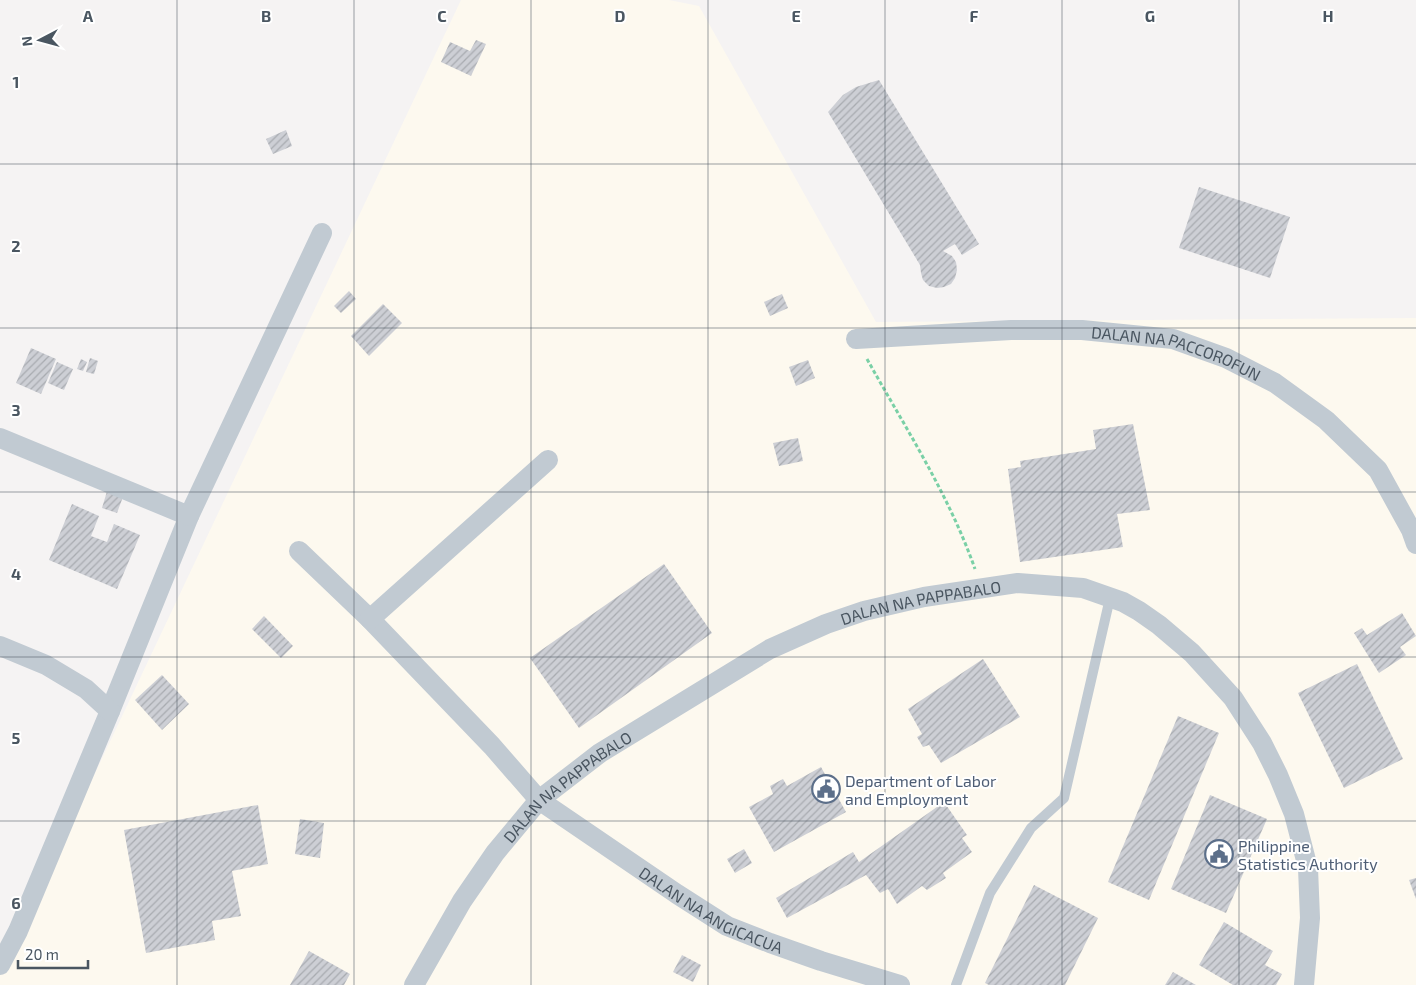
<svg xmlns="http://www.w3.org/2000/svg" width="1416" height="985" viewBox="0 0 1416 985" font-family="'Exo 2',sans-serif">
<defs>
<pattern id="building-hatch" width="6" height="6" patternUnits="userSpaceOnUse" patternTransform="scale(1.25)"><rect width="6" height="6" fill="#cdcfd5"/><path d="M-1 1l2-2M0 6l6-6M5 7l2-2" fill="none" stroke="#a8abb0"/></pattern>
</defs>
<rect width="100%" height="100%" fill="#f5f3f3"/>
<!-- commercial -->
<path fill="#fdf9ef" d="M461 0H669L699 6 876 322 1416 318V985H0V974Z"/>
<!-- building -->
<g fill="url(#building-hatch)">
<path d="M476 40 486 44 471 76 441 62 450 42 470 51Z"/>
<path d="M879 80 979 244 962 255 955 244 943 251 952 256 956 262 957 270 955 278 951 284 944 287 937 288 929 286 923 280 921 273 920 265 828 112 843 95 856 87Z"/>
<path d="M286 130 292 146 273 154 266 139Z"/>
<path d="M1199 187 1290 217 1270 278 1179 248Z"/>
<path d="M349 291 356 299 341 313 334 306Z"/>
<path d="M782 294 788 308 770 316 764 302Z"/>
<path d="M383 304 402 323 369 356 351 336Z"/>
<path d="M31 348 56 359 41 394 16 383Z"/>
<path d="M90 358 98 361 94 374 86 372Z"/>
<path d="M81 359 87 362 83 371 77 369Z"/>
<path d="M808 360 815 378 796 386 789 367Z"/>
<path d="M57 362 73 369 64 390 48 383Z"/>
<path d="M1133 424 1150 510 1117 514 1123 547 1020 562 1008 469 1021 467 1020 461 1096 449 1093 430Z"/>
<path d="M798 438 803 461 779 466 773 443Z"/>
<path d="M108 488 124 494 117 513 102 508Z"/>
<path d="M72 504 99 516 91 536 107 542 114 524 140 535 117 589 49 560Z"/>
<path d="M664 564 712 633 579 728 530 658Z"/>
<path d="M1402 613 1416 636 1400 647 1406 655 1379 673 1354 633 1362 628 1367 635Z"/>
<path d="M264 616 293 646 281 658 252 629Z"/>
<path d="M983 659 1020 717 941 763 929 745 923 747 917 737 922 734 908 709Z"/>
<path d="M1357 664 1403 759 1344 788 1298 693Z"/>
<path d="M162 675 189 704 162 730 135 700Z"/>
<path d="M1178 716 1219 733 1149 900 1108 882Z"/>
<path d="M821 767 846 812 774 852 749 807 773 794 770 786 783 779 787 786Z"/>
<path d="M1210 795 1267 819 1226 913 1171 889Z"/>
<path d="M944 802 967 835 962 838 972 852 943 873 946 878 927 890 922 886 897 904 888 889 880 893 866 875 787 918 776 898 853 852 859 862Z"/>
<path d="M258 805 268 864 232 871 241 916 212 921 215 940 146 953 124 830Z"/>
<path d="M300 819 324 823 320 858 295 854Z"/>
<path d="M744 849 752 863 735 873 727 859Z"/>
<path d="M1416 878V899L1409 880Z"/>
<path d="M1034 885 1098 918 1065 985H989L985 983Z"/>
<path d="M1224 922 1273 951 1265 965 1282 974 1276 985H1233L1199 965Z"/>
<path d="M309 951 350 974 344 985H290Z"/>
<path d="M682 955 701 965 693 982 673 972Z"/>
<path d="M1173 972 1196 985H1165Z"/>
</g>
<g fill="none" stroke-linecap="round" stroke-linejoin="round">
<!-- path -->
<path stroke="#7ad0a6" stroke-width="3" stroke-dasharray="4 2.5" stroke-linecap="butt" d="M867 359C905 427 949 495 975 569"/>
<!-- service -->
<path stroke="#c1cad2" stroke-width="10" d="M956 985 990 893 1031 828 1064 798 1110 598"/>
<!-- minor -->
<g stroke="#c1cad2" stroke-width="20">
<path id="s1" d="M856 339 1011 330H1082L1173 339 1226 358 1275 383 1326 420 1378 470 1411 530 1416 544"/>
<path d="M0 438 189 516 110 711 18 931 0 965"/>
<path d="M189 516 322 233"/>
<path id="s2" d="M299 551 370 619 492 746 539 800 677 894 727 926 770 943 821 961 900 985"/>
<path d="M370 619 548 460"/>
<path d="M0 646 46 665 86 689 110 711"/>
<path id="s3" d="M414 985 462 901 495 853 539 800 600 753 770 649 826 624 864 611 924 597 1018 583 1083 588 1123 602 1139 611 1159 625 1192 653 1233 698 1262 743 1278 775 1294 814 1308 868 1310 918 1304 985"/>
</g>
</g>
<!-- grid -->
<path fill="none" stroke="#4a5661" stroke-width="1" stroke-opacity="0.55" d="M177 0V985M354 0V985M531 0V985M708 0V985M885 0V985M1062 0V985M1239 0V985M0 164H1416M0 328H1416M0 492H1416M0 657H1416M0 821H1416"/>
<!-- icons -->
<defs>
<symbol id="civic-ring" viewBox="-11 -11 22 22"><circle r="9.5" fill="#fff" stroke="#5c6f8a" stroke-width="1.5"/><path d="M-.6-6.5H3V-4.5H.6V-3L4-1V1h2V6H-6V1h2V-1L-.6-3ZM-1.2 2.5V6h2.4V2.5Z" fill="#5c6f8a"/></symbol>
</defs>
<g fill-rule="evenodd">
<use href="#civic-ring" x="810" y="773" width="32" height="32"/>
<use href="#civic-ring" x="1203" y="838" width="32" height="32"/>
</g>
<g text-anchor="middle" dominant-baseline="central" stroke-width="4" stroke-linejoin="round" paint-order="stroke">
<!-- street labels -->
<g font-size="16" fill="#4a5661" stroke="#fff">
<text stroke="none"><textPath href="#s1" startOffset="324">DALAN NA PACCOROFUN</textPath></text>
<text stroke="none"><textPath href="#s3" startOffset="659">DALAN NA PAPPABALO</textPath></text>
<text stroke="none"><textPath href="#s3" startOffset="254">DALAN NA PAPPABALO</textPath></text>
<text stroke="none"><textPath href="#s2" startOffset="551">DALAN NA ANGICACUA</textPath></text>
</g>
<!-- service labels -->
<g font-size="16" fill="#4e5e75" stroke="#fff" text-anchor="start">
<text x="845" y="780">Department of Labor<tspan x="845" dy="18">and Employment</tspan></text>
<text x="1238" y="845">Philippine<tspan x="1238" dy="18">Statistics Authority</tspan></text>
</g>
</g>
<g font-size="16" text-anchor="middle" font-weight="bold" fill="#4a5661" stroke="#fff" stroke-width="4" stroke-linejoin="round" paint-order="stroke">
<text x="88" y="22">A</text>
<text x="266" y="22">B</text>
<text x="442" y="22">C</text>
<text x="620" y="22">D</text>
<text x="796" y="22">E</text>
<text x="974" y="22">F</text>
<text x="1150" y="22">G</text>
<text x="1328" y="22">H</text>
<text x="16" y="88">1</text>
<text x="16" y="252">2</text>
<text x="16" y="416">3</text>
<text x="16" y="580">4</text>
<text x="16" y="744">5</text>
<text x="16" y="909">6</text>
</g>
<!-- north arrow -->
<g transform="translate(40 40) rotate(264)" stroke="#ffffff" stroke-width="4" paint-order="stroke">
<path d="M0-4L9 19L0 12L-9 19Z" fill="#4a5661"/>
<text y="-8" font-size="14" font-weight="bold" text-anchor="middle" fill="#4a5661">N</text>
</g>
<!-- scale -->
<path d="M18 960v8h70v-8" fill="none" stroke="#4a5661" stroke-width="2.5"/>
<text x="25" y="960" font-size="15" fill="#4a5661" stroke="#ffffff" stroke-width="4" paint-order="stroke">20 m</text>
</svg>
